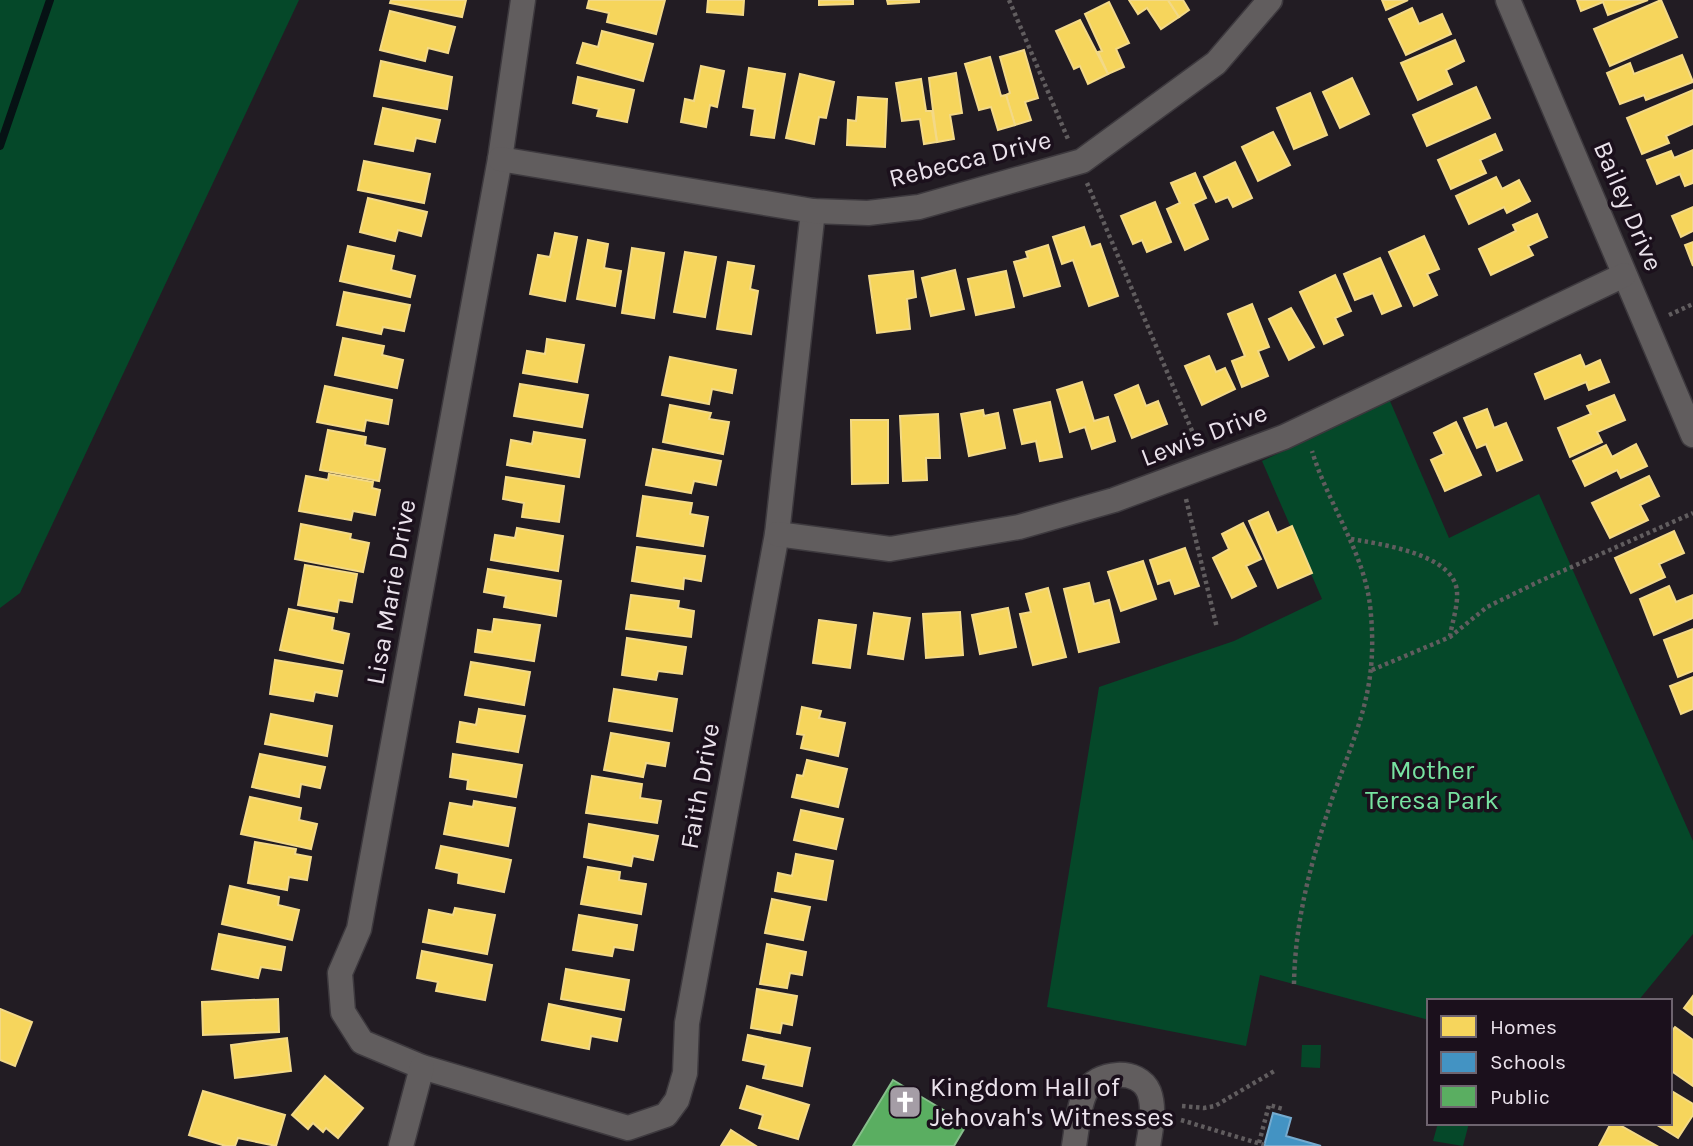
<svg xmlns="http://www.w3.org/2000/svg" width="1693" height="1146" viewBox="0 0 1693 1146" font-family="Karla,sans-serif">
<rect width="100%" height="100%" fill="#221c23"/>
<!-- green -->
<g fill="#054829">
<path d="M0 0H299L20 593 0 608Z"/>
<path d="M1390 401 1449 538 1539 494 1693 841V934L1638 1001H1429V1020L1260 975 1246 1046 1047 1007 1099 687 1234 641 1322 599 1262 461Z"/>
<path d="M1302 1045H1321L1320 1068 1301 1067Z"/>
<path d="M1438 1123H1469L1463 1146 1433 1141Z"/>
</g>
<!-- homes -->
<g fill="#f6d55c" stroke="#f3d987" stroke-width="2">
<path d="M391 0H466L462 17 390 3Z"/>
<path d="M589 0H665L656 34 607 22 609 13 587 8Z"/>
<path d="M708 0H744L743 15 707 12Z"/>
<path d="M819 0H853V4L819 5Z"/>
<path d="M887 0H919V2L888 4Z"/>
<path d="M1129 0H1168L1179 17 1161 29 1147 8 1138 14Z"/>
<path d="M1168 0H1183L1189 10 1179 17Z"/>
<path d="M1382 0H1408L1386 10Z"/>
<path d="M1577 0H1648L1608 15 1603 2 1581 11Z"/>
<path d="M1661 0 1677 37 1610 66 1594 29Z"/>
<path d="M1109 2 1129 43 1116 49 1124 67 1108 74 1098 52 1102 51 1085 14Z"/>
<path d="M1412 8 1419 24 1442 14 1451 34 1406 55 1389 19Z"/>
<path d="M390 11 455 27 448 53 428 48 425 61 380 50Z"/>
<path d="M1080 20 1108 74 1088 84 1080 66 1074 69 1056 31Z"/>
<path d="M602 31 653 44 643 81 577 63 583 43 598 47Z"/>
<path d="M1455 40 1464 61 1446 70 1452 84 1418 100 1401 63Z"/>
<path d="M1024 50 1038 98 1025 102 1031 120 1015 125 1006 95 1010 93 1000 57Z"/>
<path d="M1682 55 1693 82 1646 100 1644 95 1620 104 1607 73 1630 63 1634 74Z"/>
<path d="M990 57 1001 96 1006 95 1015 125 998 130 991 107 979 110 965 64Z"/>
<path d="M381 61 452 77 447 109 374 96Z"/>
<path d="M701 66 724 71 717 107 710 105 706 127 681 122 685 99 694 101Z"/>
<path d="M749 68 785 74 774 138 751 135 755 109 743 107Z"/>
<path d="M956 73 962 113 950 115 954 139 937 142 929 78Z"/>
<path d="M800 74 834 82 826 118 819 117 814 144 786 138Z"/>
<path d="M578 77 634 90 627 122 597 116 599 109 573 103Z"/>
<path d="M1352 78 1369 114 1340 128 1323 92Z"/>
<path d="M921 79 926 111H932L937 142 924 144 920 119 902 121 896 83Z"/>
<path d="M1476 87 1490 118 1427 146 1413 115Z"/>
<path d="M1693 90V124L1666 136 1669 143 1642 154 1627 118Z"/>
<path d="M1310 93 1327 135 1294 149 1277 108Z"/>
<path d="M858 97 887 99 885 147 847 145 848 120 856 121Z"/>
<path d="M383 108 440 120 435 142 416 138 413 151 375 144Z"/>
<path d="M1273 132 1290 165 1258 181 1242 147Z"/>
<path d="M1495 134 1502 150 1480 160 1486 173 1451 189 1438 160Z"/>
<path d="M1693 150V183L1685 186 1680 174 1657 184 1647 160 1671 151 1674 158Z"/>
<path d="M364 161 430 174 424 203 358 190Z"/>
<path d="M1235 162 1252 198 1233 207 1228 197 1216 202 1204 177Z"/>
<path d="M1195 173 1206 198 1193 204 1208 239 1185 250 1167 209 1180 203 1171 183Z"/>
<path d="M1496 177 1502 189 1519 180 1530 201 1507 213 1504 207 1469 224 1456 196Z"/>
<path d="M368 198 427 212 421 236 398 230 395 241 360 232Z"/>
<path d="M1155 202 1171 242 1147 252 1142 240 1133 244 1121 216Z"/>
<path d="M1693 207V231L1681 237 1672 216Z"/>
<path d="M1537 214 1547 237 1528 246 1533 255 1491 275 1479 249 1516 231 1513 225Z"/>
<path d="M1084 227 1091 247 1100 244 1118 296 1089 306 1073 260 1062 264 1053 237Z"/>
<path d="M555 233 577 237 565 301 530 294 538 255 550 257Z"/>
<path d="M1424 236 1439 269 1427 274 1437 295 1414 306 1389 252Z"/>
<path d="M588 240 608 244 604 268 621 271 615 306 577 299Z"/>
<path d="M1693 242V266L1685 245Z"/>
<path d="M1048 245 1060 286 1024 296 1014 262 1028 258 1026 252Z"/>
<path d="M348 246 394 256 391 270 415 276 410 297 340 281Z"/>
<path d="M632 248 664 253 654 318 622 313Z"/>
<path d="M685 252 716 257 705 317 674 312Z"/>
<path d="M1380 258 1401 306 1382 314 1373 293 1355 300 1344 274Z"/>
<path d="M728 262 754 266 750 289 758 291 751 334 717 329Z"/>
<path d="M955 270 964 309 931 316 922 278Z"/>
<path d="M913 271 916 297 907 299 910 329 877 333 869 276Z"/>
<path d="M1006 271 1014 307 976 315 968 279Z"/>
<path d="M1335 275 1351 311 1335 318 1343 335 1324 344 1300 292Z"/>
<path d="M344 292 410 305 404 331 383 327 381 334 337 325Z"/>
<path d="M1252 304 1269 347 1258 351 1268 376 1242 387 1232 361 1245 356 1228 314Z"/>
<path d="M1291 308 1314 347 1289 360 1269 319Z"/>
<path d="M343 338 384 346 382 355 403 360 397 388 335 375Z"/>
<path d="M547 339 584 345 577 382 523 373 527 351 545 354Z"/>
<path d="M1580 355 1585 367 1600 360 1609 382 1589 390 1586 382 1545 399 1535 374Z"/>
<path d="M1209 356 1216 372 1225 368 1235 389 1202 405 1185 366Z"/>
<path d="M670 357 736 370 732 393 712 389 709 404 662 395Z"/>
<path d="M1082 382 1094 421 1108 417 1115 441 1092 449 1085 427 1070 432 1057 390Z"/>
<path d="M520 384 588 395 582 427 514 416Z"/>
<path d="M1138 385 1146 406 1158 401 1167 424 1132 438 1115 395Z"/>
<path d="M325 386 392 400 388 424 366 420 364 431 317 422Z"/>
<path d="M1614 395 1625 420 1597 432 1602 442 1570 457 1558 428 1591 414 1587 406Z"/>
<path d="M1050 402 1062 457 1040 461 1036 441 1022 444 1014 410Z"/>
<path d="M670 405 711 413 709 419 729 422 723 454 663 442Z"/>
<path d="M1487 409 1494 428 1506 423 1522 460 1497 471 1486 444 1477 448 1464 418Z"/>
<path d="M983 410 984 416 998 413 1005 448 969 456 961 414Z"/>
<path d="M938 414 940 458H926L927 480 903 481 900 416Z"/>
<path d="M851 420H888V483L852 484Z"/>
<path d="M1456 422 1481 475 1445 491 1431 460 1444 454 1434 433Z"/>
<path d="M328 430 366 437 365 445 385 449 379 481 320 470Z"/>
<path d="M534 432 585 440 579 477 507 465 511 440 532 444Z"/>
<path d="M1636 444 1647 466 1621 478 1617 470 1585 486 1573 461 1606 445 1612 457Z"/>
<path d="M653 449 721 461 716 485 694 481 691 493 646 485Z"/>
<path d="M329 474 373 482 372 488 380 490 375 515 353 511 351 520 299 511 306 476 328 480Z"/>
<path d="M1649 476 1659 496 1640 505 1648 520 1610 538 1592 503Z"/>
<path d="M506 477 564 486 559 522 522 517 524 503 503 499Z"/>
<path d="M643 496 692 503 690 514 708 517 703 546 637 536Z"/>
<path d="M1268 512 1277 533 1292 526 1312 573 1278 588 1249 521Z"/>
<path d="M1243 523 1261 559 1246 566 1256 586 1232 598 1213 558 1229 549 1222 534Z"/>
<path d="M301 524 351 534 350 539 369 543 363 572 295 559Z"/>
<path d="M517 528 563 536 558 571 491 560 495 535 515 538Z"/>
<path d="M1674 531 1684 553 1659 564 1665 577 1631 593 1615 558Z"/>
<path d="M637 547 705 556 701 581 684 578 683 589 632 581Z"/>
<path d="M1185 548 1199 586 1175 594 1170 580 1158 584 1150 560Z"/>
<path d="M1143 561 1156 599 1121 611 1108 572Z"/>
<path d="M305 565 357 574 352 602 339 600 337 612 298 605Z"/>
<path d="M488 569 561 581 556 616 504 607 506 596 484 592Z"/>
<path d="M1089 583 1094 604 1109 600 1119 642 1079 652 1064 589Z"/>
<path d="M1669 586 1676 602 1693 595V618L1654 635 1640 599Z"/>
<path d="M1048 588 1066 657 1033 665 1020 614 1031 612 1026 594Z"/>
<path d="M631 595 679 601 678 608 694 611 691 637 626 629Z"/>
<path d="M1008 608 1016 647 980 654 972 615Z"/>
<path d="M289 609 334 618 332 630 349 634 343 663 280 650Z"/>
<path d="M960 612 963 655 926 658 923 614Z"/>
<path d="M874 613 910 618 903 659 868 654Z"/>
<path d="M494 619 540 625 534 661 475 652 478 630 492 632Z"/>
<path d="M819 620 856 625 850 668 813 663Z"/>
<path d="M1693 629V671L1678 677 1664 640Z"/>
<path d="M627 638 686 647 682 674 658 671 656 680 622 675Z"/>
<path d="M275 660 342 671 337 696 315 692 313 701 270 694Z"/>
<path d="M471 662 530 672 524 705 465 695Z"/>
<path d="M1693 677V709L1681 714 1670 686Z"/>
<path d="M614 689 677 699 672 731 609 721Z"/>
<path d="M802 707 821 711 819 718 845 723 838 756 801 748 804 735 797 734Z"/>
<path d="M479 709 525 716 518 752 457 742 460 722 476 725Z"/>
<path d="M271 714 332 726 327 756 265 744Z"/>
<path d="M611 733 669 743 665 766 646 763 643 777 604 770Z"/>
<path d="M260 754 325 767 320 788 301 784 299 797 252 787Z"/>
<path d="M453 754 522 765 516 797 467 789 468 780 450 777Z"/>
<path d="M807 760 847 769 838 807 792 797 797 775 803 776Z"/>
<path d="M592 776 642 784 640 798 661 801 657 823 586 813Z"/>
<path d="M250 797 301 808 299 820 317 824 311 849 241 834Z"/>
<path d="M474 801 515 808 508 846 444 834 450 803 473 807Z"/>
<path d="M801 810 843 819 836 849 794 840Z"/>
<path d="M589 824 658 836 653 860 633 856 631 866 584 857Z"/>
<path d="M255 842 296 849 295 854 311 857 307 880 289 877 287 890 248 883Z"/>
<path d="M441 846 511 860 504 892 458 883 459 873 436 868Z"/>
<path d="M796 854 833 861 826 900 775 891 778 873 792 876Z"/>
<path d="M588 867 620 872 619 880 646 884 641 914 581 904Z"/>
<path d="M230 886 279 897 278 905 299 910 292 940 222 924Z"/>
<path d="M772 899 810 907 803 940 765 933Z"/>
<path d="M455 908 495 915 487 954 423 942 429 910 453 915Z"/>
<path d="M579 915 637 925 633 950 614 947 612 956 573 950Z"/>
<path d="M219 934 285 947 281 970 261 967 258 978 212 969Z"/>
<path d="M767 944 806 952 802 975 790 973 787 988 760 984Z"/>
<path d="M422 951 492 965 485 1000 436 991 438 982 417 978Z"/>
<path d="M566 969 629 980 624 1010 561 999Z"/>
<path d="M757 989 797 996 792 1025 782 1023 780 1033 751 1028Z"/>
<path d="M1693 996V1015L1684 1008Z"/>
<path d="M278 999 279 1032 203 1035 202 1002Z"/>
<path d="M549 1004 621 1019 617 1041 591 1036 589 1049 542 1040Z"/>
<path d="M0 1009 32 1022 15 1066 0 1060Z"/>
<path d="M1675 1027 1693 1040V1086L1670 1070V1033Z"/>
<path d="M748 1035 810 1048 802 1086 763 1078 766 1065 743 1060Z"/>
<path d="M287 1038 291 1071 235 1078 231 1045Z"/>
<path d="M325 1076 363 1108 338 1138 326 1128 323 1132 313 1123 308 1129 292 1115Z"/>
<path d="M747 1086 809 1105 798 1139 759 1128 763 1115 740 1108Z"/>
<path d="M1670 1090 1693 1104V1115L1678 1138 1654 1123H1670Z"/>
<path d="M203 1091 285 1115 276 1146 238 1138 235 1146H226L189 1135Z"/>
<path d="M1611 1123H1616L1657 1146H1599Z"/>
<path d="M731 1130 756 1146H721Z"/>
</g>
<!-- schools -->
<path fill="#4393c3" stroke="#75abcf" stroke-width="2" d="M1273 1113 1291 1118 1286 1136 1321 1146H1264Z"/>
<!-- public -->
<path fill="#5aae61" stroke="#86be8b" stroke-width="2" d="M893 1080 967 1124 954 1146H853Z"/>
<g fill="none" stroke-linecap="round" stroke-linejoin="round">
<!-- stream -->
<path stroke="#061214" stroke-width="8" d="M0 146 50 0"/>
<defs>
<g id="minor">
<path d="M523 0 500 159 359 929 340 973 343 1012 362 1042 422 1067 628 1128 666 1115 677 1100 685 1073 687 1023 777 534 813 211"/>
<path d="M1508 0 1693 435"/>
<path d="M500 159 813 211 868 213 919 207 1082 161 1216 63 1270 0"/>
<path d="M777 534 890 549 1019 527 1114 500 1284 437 1624 275"/>
<path d="M401 1146 422 1067"/>
<path d="M1074 1146C1077 1129 1078 1108 1085 1093 1096 1071 1139 1067 1149 1092 1155 1108 1151 1129 1148 1146"/>
</g>
</defs>
<!-- minor casing -->
<use href="#minor" stroke="#3d393e" stroke-width="27"/>
<!-- path -->
<g stroke="#615d5f" stroke-width="4.5" stroke-dasharray="3.5 3.5" stroke-linecap="butt">
<path d="M1009 0 1068 139"/>
<path d="M1087 183 1198 445"/>
<path d="M1669 315 1693 304"/>
<path d="M1186 499 1217 628"/>
<path d="M1351 539C1380 544 1455 554 1457 592 1458 606 1452 623 1450 636"/>
<path d="M1372 670 1450 637 1487 607 1540 581 1693 513"/>
<path d="M1294 984C1295 919 1312 858 1333 796 1359 724 1379 686 1370 605 1363 550 1328 504 1312 451"/>
<path d="M1182 1106 1204 1108 1215 1106 1276 1070"/>
<path d="M1181 1120 1264 1145"/>
<path d="M1259 1143 1269 1105 1283 1109"/>
</g>
<!-- minor -->
<use href="#minor" stroke="#615d5e" stroke-width="24"/>
</g>
<!-- icons -->
<defs>
<symbol id="church-square" viewBox="-11 -11 22 22"><rect x="-9" y="-9" width="18" height="18" rx="4" fill="#a59da6" stroke="#1b101c"/><path d="M-1.2-6h2.4v3.5h3.3v2.4h-3.3V6h-2.4V-.1h-3.3v-2.4h3.3Z" fill="#fff"/></symbol>
</defs>
<g fill-rule="evenodd">
<use href="#church-square" x="886" y="1083" width="38" height="38"/>
</g>
<g text-anchor="middle" dominant-baseline="central" stroke-width="7" stroke-linejoin="round" paint-order="stroke">
<!-- street labels -->
<g font-size="26" fill="#ebe3ec" stroke="#1b101c">
<text transform="translate(970 159) rotate(-14)">Rebecca Drive</text>
<text transform="translate(1628 206) rotate(67)">Bailey Drive</text>
<text transform="translate(1204 435) rotate(-21)">Lewis Drive</text>
<text transform="translate(391 592) rotate(-80)">Lisa Marie Drive</text>
<text transform="translate(700 786) rotate(-80)">Faith Drive</text>
</g>
<!-- park labels -->
<g font-size="26" fill="#77e3a1" stroke="#1b101c">
<text x="1432" y="770">Mother<tspan x="1432" dy="30">Teresa Park</tspan></text>
</g>
<!-- poi labels -->
<g font-size="26" fill="#ebe3ec" stroke="#1b101c" text-anchor="start">
<text x="930" y="1087">Kingdom Hall of<tspan x="930" dy="30">Jehovah's Witnesses</tspan></text>
</g>
</g>
<!-- legend -->
<rect x="1427" y="999" width="245" height="126" fill="#1b101c" stroke="#6e646f" stroke-width="2"/>
<rect x="1441" y="1016" width="35" height="21" fill="#f6d55c" stroke="#6e646f" stroke-width="2"/>
<text x="1490" y="1034" font-size="21" fill="#ebe3ec">Homes</text>
<rect x="1441" y="1052" width="35" height="21" fill="#4393c3" stroke="#6e646f" stroke-width="2"/>
<text x="1490" y="1069" font-size="21" fill="#ebe3ec">Schools</text>
<rect x="1441" y="1086" width="35" height="21" fill="#5aae61" stroke="#6e646f" stroke-width="2"/>
<text x="1490" y="1104" font-size="21" fill="#ebe3ec">Public</text>
</svg>
